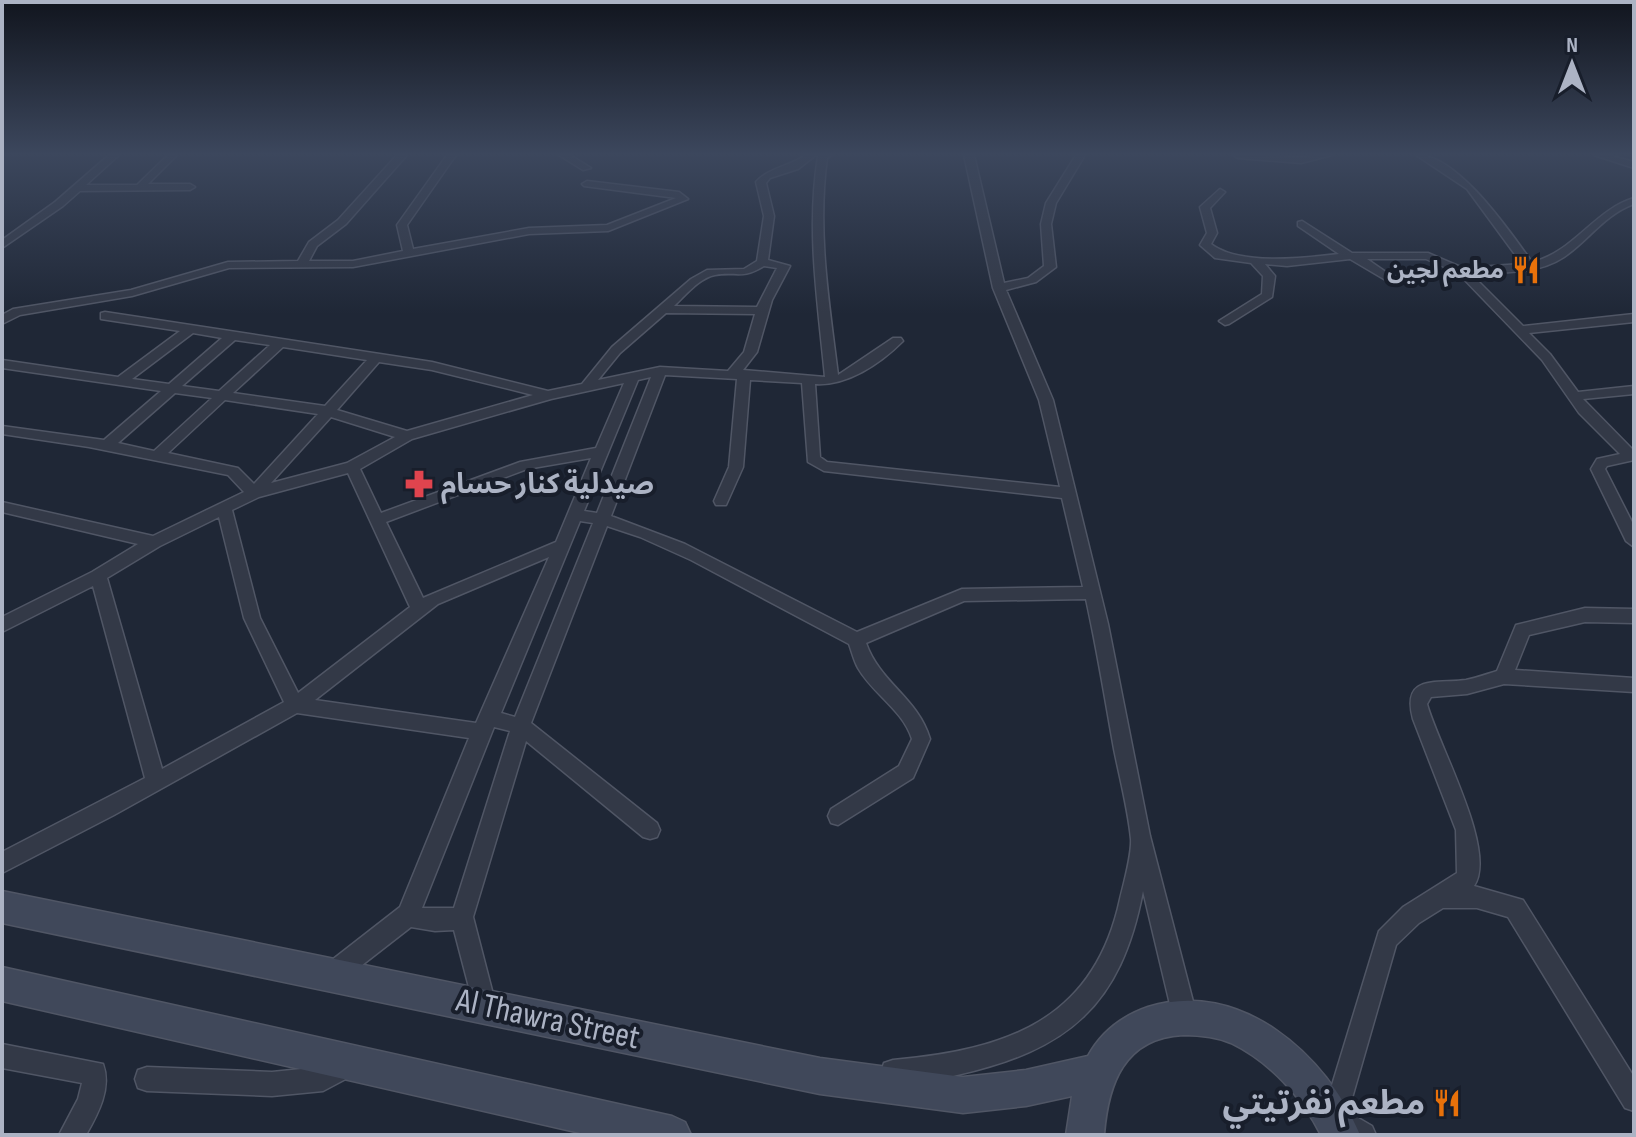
<svg xmlns="http://www.w3.org/2000/svg" width="1636" height="1137" viewBox="0 0 1636 1137" font-family="'Sofia Sans Condensed','Noto Sans Arabic',sans-serif">
<rect width="100%" height="100%" fill="#1f2736"/>
<g fill="none" stroke-linecap="round" stroke-linejoin="round">
<defs>
<g id="minor">
<path d="M109 155H119L86 185H137L168 155H177L148 184H190L195 187 190 190 80 191 63 206 2 248V240L55 202Z"/>
<path d="M397 155H407L346 224 317 246 309 261H353L403 251 397 225 447 155H456L407 225 413 249 529 228 607 225 676 198 584 186 582 184 587 181 679 192 688 199 608 231 529 234 353 267 229 268 132 296 20 315 2 324V315L13 309 131 290 228 262 298 261 309 242 338 220Z"/>
<path d="M559 155H570L591 168 583 170Z"/>
<path d="M806 155H816L798 169 770 178 766 183 774 216 768 260 790 266 772 300 757 352 743 370 825 377C818 303 806 230 818 156L832 155 827 158C817 231 829 302 838 375L893 338H901L903 341C880 364 847 386 815 384L820 457 827 462 1060 487 1039 400 993 288 964 155H974L1004 283 1028 278 1044 266 1041 224 1046 203 1076 155H1085L1056 203 1051 224 1056 267 1036 282 1006 290 1053 400 1108 624 1150 836 1197 1017 1193 1025 1185 1029 1177 1025 1173 1017 1143 891C1121 1006 1068 1050 957 1075 936 1080 905 1089 884 1081L881 1072 884 1063 893 1060C1006 1050 1094 1021 1120 899 1124 883 1132 854 1131 839 1128 809 1120 779 1114 749 1105 699 1097 649 1086 599L964 601 866 643C880 683 918 698 930 739L913 778 838 825 831 823 828 816 831 809 899 766 912 739C903 710 873 694 858 668 854 661 852 652 849 644L691 560 640 537 607 526 531 723 657 823 660 830 657 837 650 839 643 837 526 741 473 917 496 1006 492 1014 484 1018 476 1014 454 930 435 931 411 927 339 983 331 986 323 983 320 975 323 967 400 907 469 738 297 713 114 815 2 873V852L145 778 93 586 2 632V617L92 572 138 544 2 512V502L153 536 244 492 228 475 89 447 2 434V426L104 440 161 391 2 368V360L118 377 180 331 101 319V313L105 312 432 362 548 391 582 384 612 347 691 279 707 270 744 269 757 261 764 216 756 182C768 168 790 166 806 155ZM764 266 777 268 757 307 674 306C685 296 699 278 715 275 737 271 741 280 764 266ZM666 313 755 314 744 352 728 371 660 367 598 380 620 353ZM193 333 222 338 169 384 132 379ZM235 340 270 345 219 391 182 386ZM283 347 367 360 325 406 233 393ZM379 362 432 370 533 395 407 431 337 410ZM665 375 737 379 729 467 714 501 716 505H726L743 467 750 380 802 383 808 462 824 471 1062 498 1083 587 962 589 857 632 685 544 611 516ZM651 377 597 513 584 511 638 380ZM624 383 596 448 520 462 381 513 360 469 412 439 551 399ZM175 393 212 398 154 451 118 443ZM225 400 318 414 254 484 238 468 168 453ZM331 417 395 437 347 463 271 483ZM591 458 556 542 423 598 386 522 527 469ZM348 473 410 607 298 693 260 618 232 510 259 497ZM219 517 244 618 284 702 162 769 107 578 160 546ZM580 521 593 523 515 717 501 713ZM549 557 476 723 315 700 438 604ZM494 727 510 731 454 908H422Z"/>
<path d="M1233 155 1301 157 1332 155 1301 163 1238 158Z"/>
<path d="M1416 155C1457 153 1510 232 1532 262 1573 253 1594 210 1634 198V204C1605 214 1588 241 1564 257 1537 275 1501 272 1471 274L1523 326 1634 314V322L1529 333 1550 354 1578 392 1634 386V394L1583 399 1634 451V460L1607 466 1605 469 1634 526V547L1626 541 1591 469 1597 459 1620 454 1579 413 1542 360 1458 273 1426 259H1367L1393 277V281L1389 282 1350 259 1287 266 1265 264 1275 276 1272 297 1229 324 1225 325 1219 321 1262 294 1263 276 1251 263 1215 258 1200 245 1207 233 1200 207 1220 189 1225 192 1210 208 1217 233 1211 244C1239 266 1305 258 1339 254L1298 226V222L1302 221 1352 253H1428L1463 268 1522 264 1467 189Z"/>
<path d="M1594 155H1608L1634 162V168Z"/>
<path d="M1585 608 1634 609V623L1585 622 1529 635 1515 670 1634 678V692L1504 684 1467 694 1431 697 1427 704C1438 745 1498 851 1474 886L1523 900 1634 1077V1111L1625 1108 1508 917 1477 908H1443L1419 923 1396 945 1348 1112 1372 1126 1376 1135C1355 1135 1331 1137 1322 1118L1379 931 1403 907 1457 873 1456 830 1413 719C1401 674 1436 684 1466 680 1476 678 1487 674 1497 671L1516 625Z"/>
<path d="M2 1044 103 1064C112 1088 98 1114 86 1135H59L78 1099 82 1083 2 1068Z"/>
<path d="M347 1054 355 1058 359 1066 355 1074 323 1091 272 1096 147 1091 138 1088 135 1079 138 1070 147 1067 272 1072 321 1067Z"/>
</g>
<g id="secondary">
<path d="M2 891 820 1058 963 1077 1026 1070 1088 1056C1101 1032 1122 1016 1148 1007 1240 978 1327 1055 1360 1135H1321C1302 1097 1270 1062 1231 1043 1217 1037 1198 1035 1183 1035 1124 1038 1108 1084 1104 1135H1066L1072 1096 1026 1106 963 1113 820 1094 2 923Z"/>
<path d="M2 967 672 1116 685 1122 691 1135H589L2 1001Z"/>
</g>
</defs>
<!-- minor casing -->
<use href="#minor" stroke="#505665" stroke-width="3"/>
<!-- secondary casing -->
<use href="#secondary" stroke="#505665" stroke-width="3"/>
<!-- minor -->
<use href="#minor" fill="#333947" fill-rule="evenodd"/>
<!-- secondary -->
<use href="#secondary" fill="#40485a" fill-rule="evenodd"/>
</g>
<!-- sky -->
<linearGradient id="sky" x2="0" y2="1"><stop stop-color="#11151e"/><stop offset="0.49" stop-color="#3c475d"/><stop offset="1" stop-color="#3c475d" stop-opacity="0"/></linearGradient>
<rect width="1636" height="314" fill="url(#sky)"/>
<!-- icons -->
<defs>
<symbol id="restaurant-bare" viewBox="-9 -9 18 18"><path d="M-5-6h1v4h1v-4h1v4h1v-4h1v5L-1.5 .5V6h-2V.5L-5-1ZM5-6V6H3V1.5H1.5Q1.5-4 5-6Z" fill="#e8710a" stroke="#181e2b" stroke-width="2.5" paint-order="stroke"/></symbol>
<symbol id="pharmacy-bare" viewBox="-9 -9 18 18"><path d="M-2-6h4v4h4v4h-4v4h-4v-4h-4v-4h4Z" fill="#e0444e" stroke="#181e2b" stroke-width="2.5" paint-order="stroke"/></symbol>
</defs>
<g fill-rule="evenodd">
<use href="#restaurant-bare" x="1506" y="250" width="40" height="40"/>
<use href="#pharmacy-bare" x="399" y="464" width="40" height="40"/>
<use href="#restaurant-bare" x="1427" y="1083" width="40" height="40"/>
</g>
<g text-anchor="middle" dominant-baseline="central" stroke-width="8" stroke-linejoin="round" paint-order="stroke">
<!-- far-poi labels -->
<g font-size="24" font-weight="bold" fill="#acb3c4" stroke="#181e2b" text-anchor="end">
<text x="1504" y="270">مطعم لجين</text>
</g>
<!-- poi labels -->
<g font-size="28" font-weight="bold" fill="#acb3c4" stroke="#181e2b" text-anchor="start">
<text x="441" y="484">صيدلية كنار حسام</text>
</g>
<!-- near-street labels -->
<g font-size="34" fill="#acb3c4" stroke="#181e2b">
<text transform="translate(548 1019) rotate(12)">Al Thawra Street</text>
</g>
<!-- near-poi labels -->
<g font-size="34" font-weight="bold" fill="#acb3c4" stroke="#181e2b" text-anchor="end">
<text x="1425" y="1103">مطعم نفرتيتي</text>
</g>
</g>
<!-- border -->
<rect width="1636" height="1137" fill="none" stroke="#acb3c4" stroke-width="8"/>
<!-- north arrow -->
<g transform="translate(1572 64)" stroke="#181e2b" stroke-width="6" paint-order="stroke">
<path d="M0-6L14 30L0 20L-14 30Z" fill="#acb3c4"/>
<text y="-12" font-size="22" font-weight="bold" text-anchor="middle" fill="#acb3c4">N</text>
</g>
</svg>
